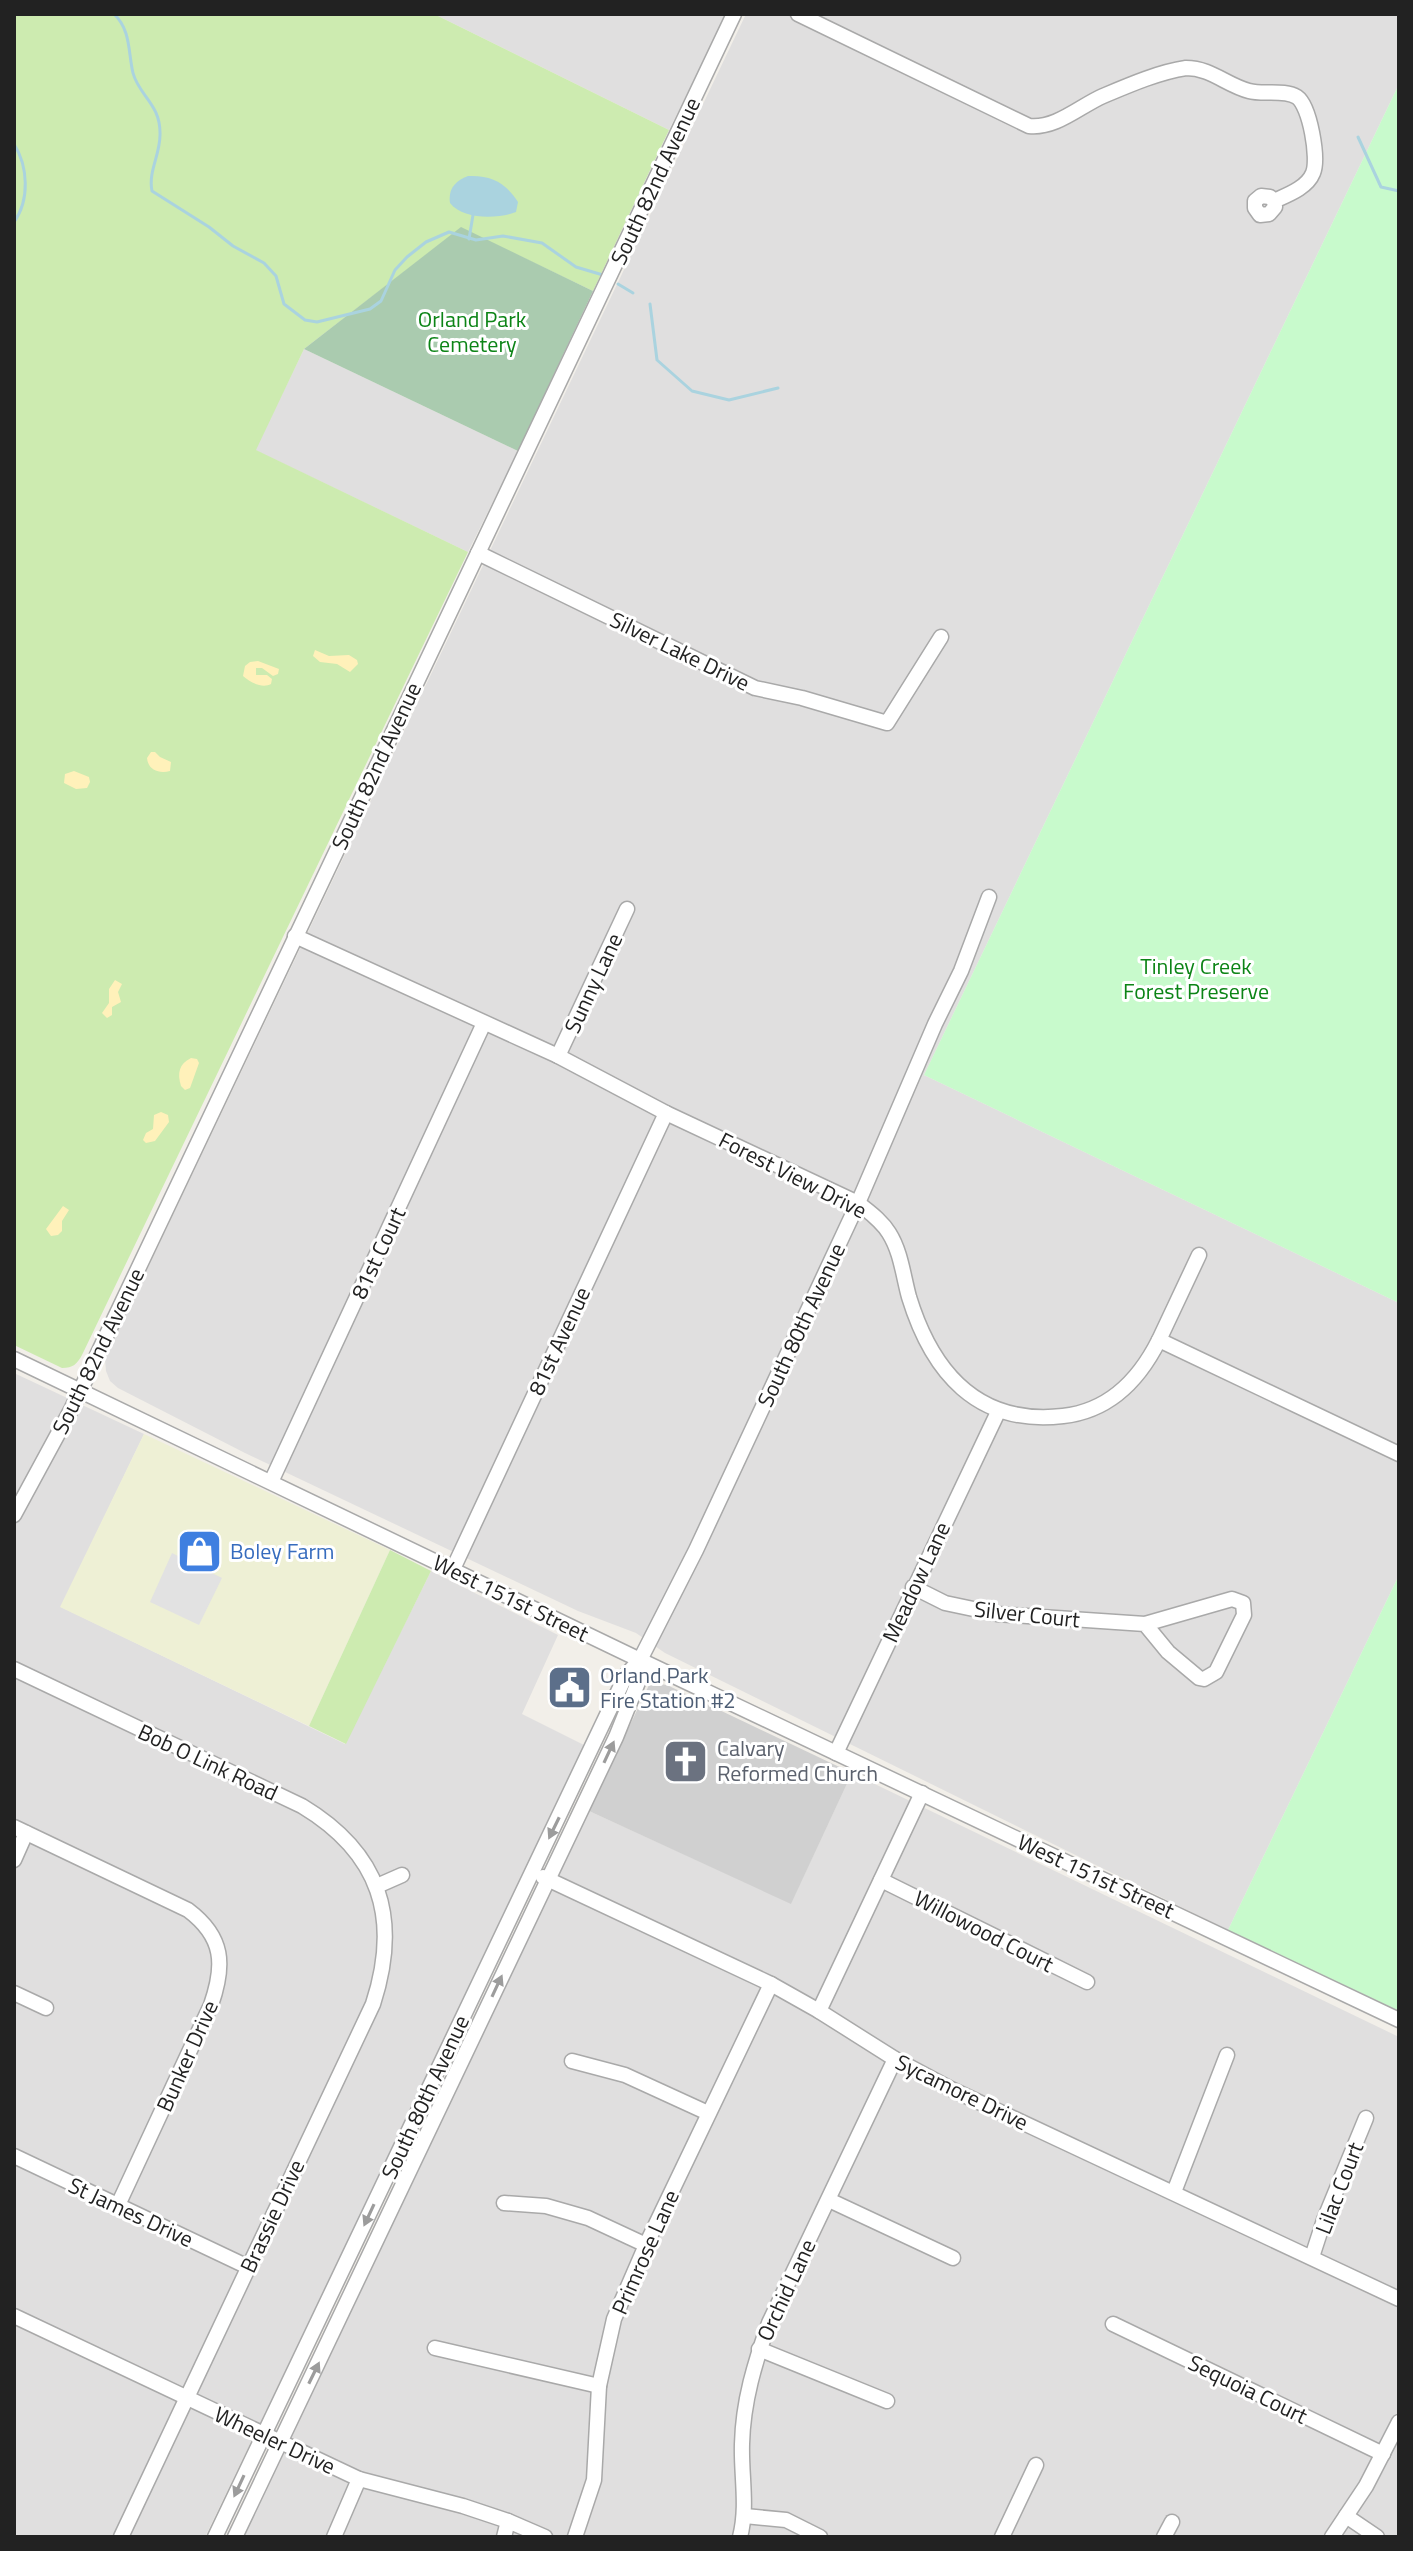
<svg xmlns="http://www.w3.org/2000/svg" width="1413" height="2551" viewBox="0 0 1413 2551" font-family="'Titillium Web',sans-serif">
<rect width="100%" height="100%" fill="#f2efe9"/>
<!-- residential -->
<g fill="#e0dfdf">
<path d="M434 14H727L669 130Z"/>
<path d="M746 14H1399V84L924 1075 1399 1303V1575L1228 1930 665 1653 636 1633 578 1611 245 1453 118 1388 110 1381 106 1371 105 1359 110 1347Z"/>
<path d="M304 349 518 451 468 552 255 450Z"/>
<path d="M14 1373 144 1434 61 1607 345 1744 431 1571 558 1635 522 1714 584 1745 543 1838 205 2537H14Z"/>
<path d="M852 1773 1399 2037V2537H242L589 1811 791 1903Z"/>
</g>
<!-- religious -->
<path fill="#d0d0d0" d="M653 1683 667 1685 852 1773 791 1904 589 1811 649 1685Z"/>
<!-- farmland -->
<path fill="#eef0d5" d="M144 1434 390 1550 309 1726 60 1607Z"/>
<!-- grass -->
<g fill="#cdebb0">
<path d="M14 14H434L669 130 593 291 461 228 304 349 256 450 468 552 82 1355C77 1364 73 1368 62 1368L14 1345Z"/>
<path d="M390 1550 431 1571 346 1744 309 1726Z"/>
</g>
<!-- sand -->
<g fill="#fff1ba">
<path d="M315 650 329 656 349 655 357 660 358 664 350 672 337 664 320 662 313 656Z"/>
<path d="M258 661 279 669 278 674 273 676 262 668H256V675H267L272 679 271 684C262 689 250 682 243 676L245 666 250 662Z"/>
<path d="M155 752 160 757 171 762 170 771C159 774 148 770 147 758L151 752Z"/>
<path d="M74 771 89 777 90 782 87 788 76 789 64 783 65 774Z"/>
<path d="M115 980 122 984 118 992 121 1002 112 1007V1015L107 1018 102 1013 109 1003V989Z"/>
<path d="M191 1058 197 1059 199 1063 190 1088 185 1090 181 1086C177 1073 179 1064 191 1058Z"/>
<path d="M161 1112 168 1115 169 1122 155 1141 146 1143 143 1140 146 1133 153 1129 154 1115Z"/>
<path d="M63 1206 69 1210 62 1221V1231L58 1235 51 1236 46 1229Z"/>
</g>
<!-- cemetery -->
<path fill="#aacbaf" d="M461 227 593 291 518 451 304 349Z"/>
<!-- park -->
<g fill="#c8facc">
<path d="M1399 84V1303L924 1075Z"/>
<path d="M1399 1575V2011L1228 1930Z"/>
</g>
<!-- parking -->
<path fill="#e2e2e2" d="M172 1553 222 1578 199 1625 150 1602Z"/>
<!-- water -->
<path fill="#aad3df" d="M468 176C491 175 505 182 518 202L516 212C498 219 463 220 450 203 448 189 455 181 468 176Z"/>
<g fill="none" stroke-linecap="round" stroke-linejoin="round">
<!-- stream -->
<g stroke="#aad3df" stroke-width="3">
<path d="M114 14C131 30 128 52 133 73 139 96 161 104 160 135 160 155 148 172 152 191L209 227 233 246 264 263 276 276 284 304 305 320 317 322 370 309 381 301 395 270 407 257 426 242 449 232 476 240 503 236 542 243 576 267 603 275"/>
<path d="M1358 137 1381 187 1399 191"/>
<path d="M14 144C28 166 30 200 14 222"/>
<path d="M469 239 473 215"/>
<path d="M618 284 633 293"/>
<path d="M650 304 657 360 692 391 729 400 778 388"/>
</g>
<defs>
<g id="minor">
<path d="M798 14 1029 126C1056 129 1080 106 1103 96 1129 85 1159 72 1186 68 1211 68 1226 85 1249 91 1263 95 1284 89 1297 97 1310 106 1319 159 1313 173 1307 188 1287 195 1274 201L1275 207 1269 214 1260 215 1255 208V201L1261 196 1270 197 1274 201"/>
<path d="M478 553 755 688 802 698 887 723 941 637"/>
<path d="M295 936 558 1056 666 1113 858 1203C869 1212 881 1220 889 1233 901 1252 903 1275 909 1297 932 1372 977 1426 1063 1416 1109 1411 1139 1380 1159 1340L1399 1454"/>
<path d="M558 1056 627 909"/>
<path d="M1159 1340 1199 1255"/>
<path d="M14 1359 640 1660 1399 2020"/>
<path d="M271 1482 484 1023"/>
<path d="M14 1515 72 1408 734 14"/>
<path d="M453 1569 666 1113"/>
<path d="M913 1587 945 1603 997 1614 1145 1624 1168 1652 1199 1678 1204 1679 1216 1672 1244 1615 1243 1603 1232 1599 1145 1624"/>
<path d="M14 1669 302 1806C380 1853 401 1918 373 2004L121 2537"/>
<path d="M836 1753 998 1412"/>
<path d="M14 1827 188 1910C224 1937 225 1965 211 2005L118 2205"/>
<path d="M14 1860 26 1833"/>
<path d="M543 1877 771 1984 819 2011 895 2059 951 2089 1399 2299"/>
<path d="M881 1880 1087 1982"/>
<path d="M377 1886 402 1875"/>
<path d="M14 1993 46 2008"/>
<path d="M819 2011 922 1793"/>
<path d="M572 2061 625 2075 708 2113"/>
<path d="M14 2156 248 2267"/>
<path d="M1174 2192 1227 2055"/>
<path d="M829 2200 953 2258"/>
<path d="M504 2203 546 2206 588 2218 646 2245"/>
<path d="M1312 2257 1324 2220 1366 2118"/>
<path d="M14 2316 359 2479 463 2506 508 2521 545 2537"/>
<path d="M1113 2324 1383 2454"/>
<path d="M435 2348 599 2386"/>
<path d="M759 2349 887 2401"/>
<path d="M745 2516 786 2520 820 2537"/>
<path d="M1346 2516 1377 2537"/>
<path d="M215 2537 626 1675 640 1660 696 1550 858 1203 935 1024 961 971 989 897"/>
<path d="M235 2537 616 1737 639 1680 640 1660"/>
<path d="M334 2537 359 2479"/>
<path d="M504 2537 508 2521"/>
<path d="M575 2537 594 2480 599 2386 614 2319 646 2245 771 1984"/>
<path d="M740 2537C748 2506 741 2476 742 2444 743 2401 755 2362 769 2323L895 2059"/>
<path d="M1002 2537 1036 2465"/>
<path d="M1164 2537 1172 2522"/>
<path d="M1332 2537 1366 2486 1399 2422"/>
</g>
</defs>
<!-- minor casing -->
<use href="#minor" stroke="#a9a9a9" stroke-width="17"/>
<!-- minor -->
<use href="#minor" stroke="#fff" stroke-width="14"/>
</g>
<!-- one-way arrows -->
<defs><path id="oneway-solid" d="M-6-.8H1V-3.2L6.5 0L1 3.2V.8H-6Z" transform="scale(2)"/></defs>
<g fill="#9c9c9c">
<use href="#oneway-solid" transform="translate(609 1752) rotate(-65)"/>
<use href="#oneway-solid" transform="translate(554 1828) rotate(116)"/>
<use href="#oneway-solid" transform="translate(497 1986) rotate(-65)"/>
<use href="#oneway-solid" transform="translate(369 2215) rotate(115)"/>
<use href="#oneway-solid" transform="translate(314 2373) rotate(-64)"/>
<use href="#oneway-solid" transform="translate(239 2486) rotate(115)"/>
</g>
<!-- icons -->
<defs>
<symbol id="shop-square" viewBox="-11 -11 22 22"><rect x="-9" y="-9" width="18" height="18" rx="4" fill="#3f7fe0" stroke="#fff"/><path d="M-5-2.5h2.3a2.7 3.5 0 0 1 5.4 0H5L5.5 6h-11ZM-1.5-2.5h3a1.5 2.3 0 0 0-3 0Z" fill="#fff"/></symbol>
<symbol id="civic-square" viewBox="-11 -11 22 22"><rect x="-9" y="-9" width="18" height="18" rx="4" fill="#5c6f8a" stroke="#fff"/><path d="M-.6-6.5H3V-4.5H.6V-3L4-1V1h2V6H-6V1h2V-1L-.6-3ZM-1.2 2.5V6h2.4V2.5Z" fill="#fff"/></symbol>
<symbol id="church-square" viewBox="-11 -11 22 22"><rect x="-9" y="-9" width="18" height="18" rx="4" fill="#6b7280" stroke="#fff"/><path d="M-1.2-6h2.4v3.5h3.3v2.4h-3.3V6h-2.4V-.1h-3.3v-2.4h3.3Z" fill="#fff"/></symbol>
</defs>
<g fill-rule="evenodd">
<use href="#shop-square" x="174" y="1526" width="51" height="51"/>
<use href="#civic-square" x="544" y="1662" width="51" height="51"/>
<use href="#church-square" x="660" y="1736" width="51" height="51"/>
</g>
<g text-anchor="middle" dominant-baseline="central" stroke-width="6" stroke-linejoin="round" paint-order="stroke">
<!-- street labels -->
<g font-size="22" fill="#222" stroke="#fff">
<text transform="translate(655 181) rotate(-65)">South 82nd Avenue</text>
<text transform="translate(680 651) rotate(26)">Silver Lake Drive</text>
<text transform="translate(376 766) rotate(-65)">South 82nd Avenue</text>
<text transform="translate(593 983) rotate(-65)">Sunny Lane</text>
<text transform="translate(793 1175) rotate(27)">Forest View Drive</text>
<text transform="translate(378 1253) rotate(-65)">81st Court</text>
<text transform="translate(801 1325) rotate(-65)">South 80th Avenue</text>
<text transform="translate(559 1341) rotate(-65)">81st Avenue</text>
<text transform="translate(98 1351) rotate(-64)">South 82nd Avenue</text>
<text transform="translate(916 1582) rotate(-65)">Meadow Lane</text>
<text transform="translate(511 1598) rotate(26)">West 151st Street</text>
<text transform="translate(1027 1614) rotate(6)">Silver Court</text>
<text transform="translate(208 1762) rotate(25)">Bob O Link Road</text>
<text transform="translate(1096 1876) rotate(25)">West 151st Street</text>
<text transform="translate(984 1931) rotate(27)">Willowood Court</text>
<text transform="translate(187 2056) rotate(-66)">Bunker Drive</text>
<text transform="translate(962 2092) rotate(26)">Sycamore Drive</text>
<text transform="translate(425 2097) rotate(-65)">South 80th Avenue</text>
<text transform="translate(1339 2188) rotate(-69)">Lilac Court</text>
<text transform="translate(131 2212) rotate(25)">St James Drive</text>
<text transform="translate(272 2216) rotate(-65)">Brassie Drive</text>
<text transform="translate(645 2252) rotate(-66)">Primrose Lane</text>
<text transform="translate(786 2290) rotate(-65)">Orchid Lane</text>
<text transform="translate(1248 2389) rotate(26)">Sequoia Court</text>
<text transform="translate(275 2440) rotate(25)">Wheeler Drive</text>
</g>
<!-- park labels -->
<g font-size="22" fill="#0c8416" stroke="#fff">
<text x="472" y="319">Orland Park<tspan x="472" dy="25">Cemetery</tspan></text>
<text x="1196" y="966">Tinley Creek<tspan x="1196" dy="25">Forest Preserve</tspan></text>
</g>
<!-- shop labels -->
<g font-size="22" fill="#366cbe" stroke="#fff" text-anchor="start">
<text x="230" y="1551">Boley Farm</text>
</g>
<!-- service labels -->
<g font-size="22" fill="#4e5e75" stroke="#fff" text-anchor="start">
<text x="600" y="1675">Orland Park<tspan x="600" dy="25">Fire Station #2</tspan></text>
</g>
<!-- worship labels -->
<g font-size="22" fill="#5b616d" stroke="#fff" text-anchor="start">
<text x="717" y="1748">Calvary<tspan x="717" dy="25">Reformed Church</tspan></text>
</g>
</g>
<!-- border -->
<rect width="1413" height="2551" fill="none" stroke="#222222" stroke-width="32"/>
</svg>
